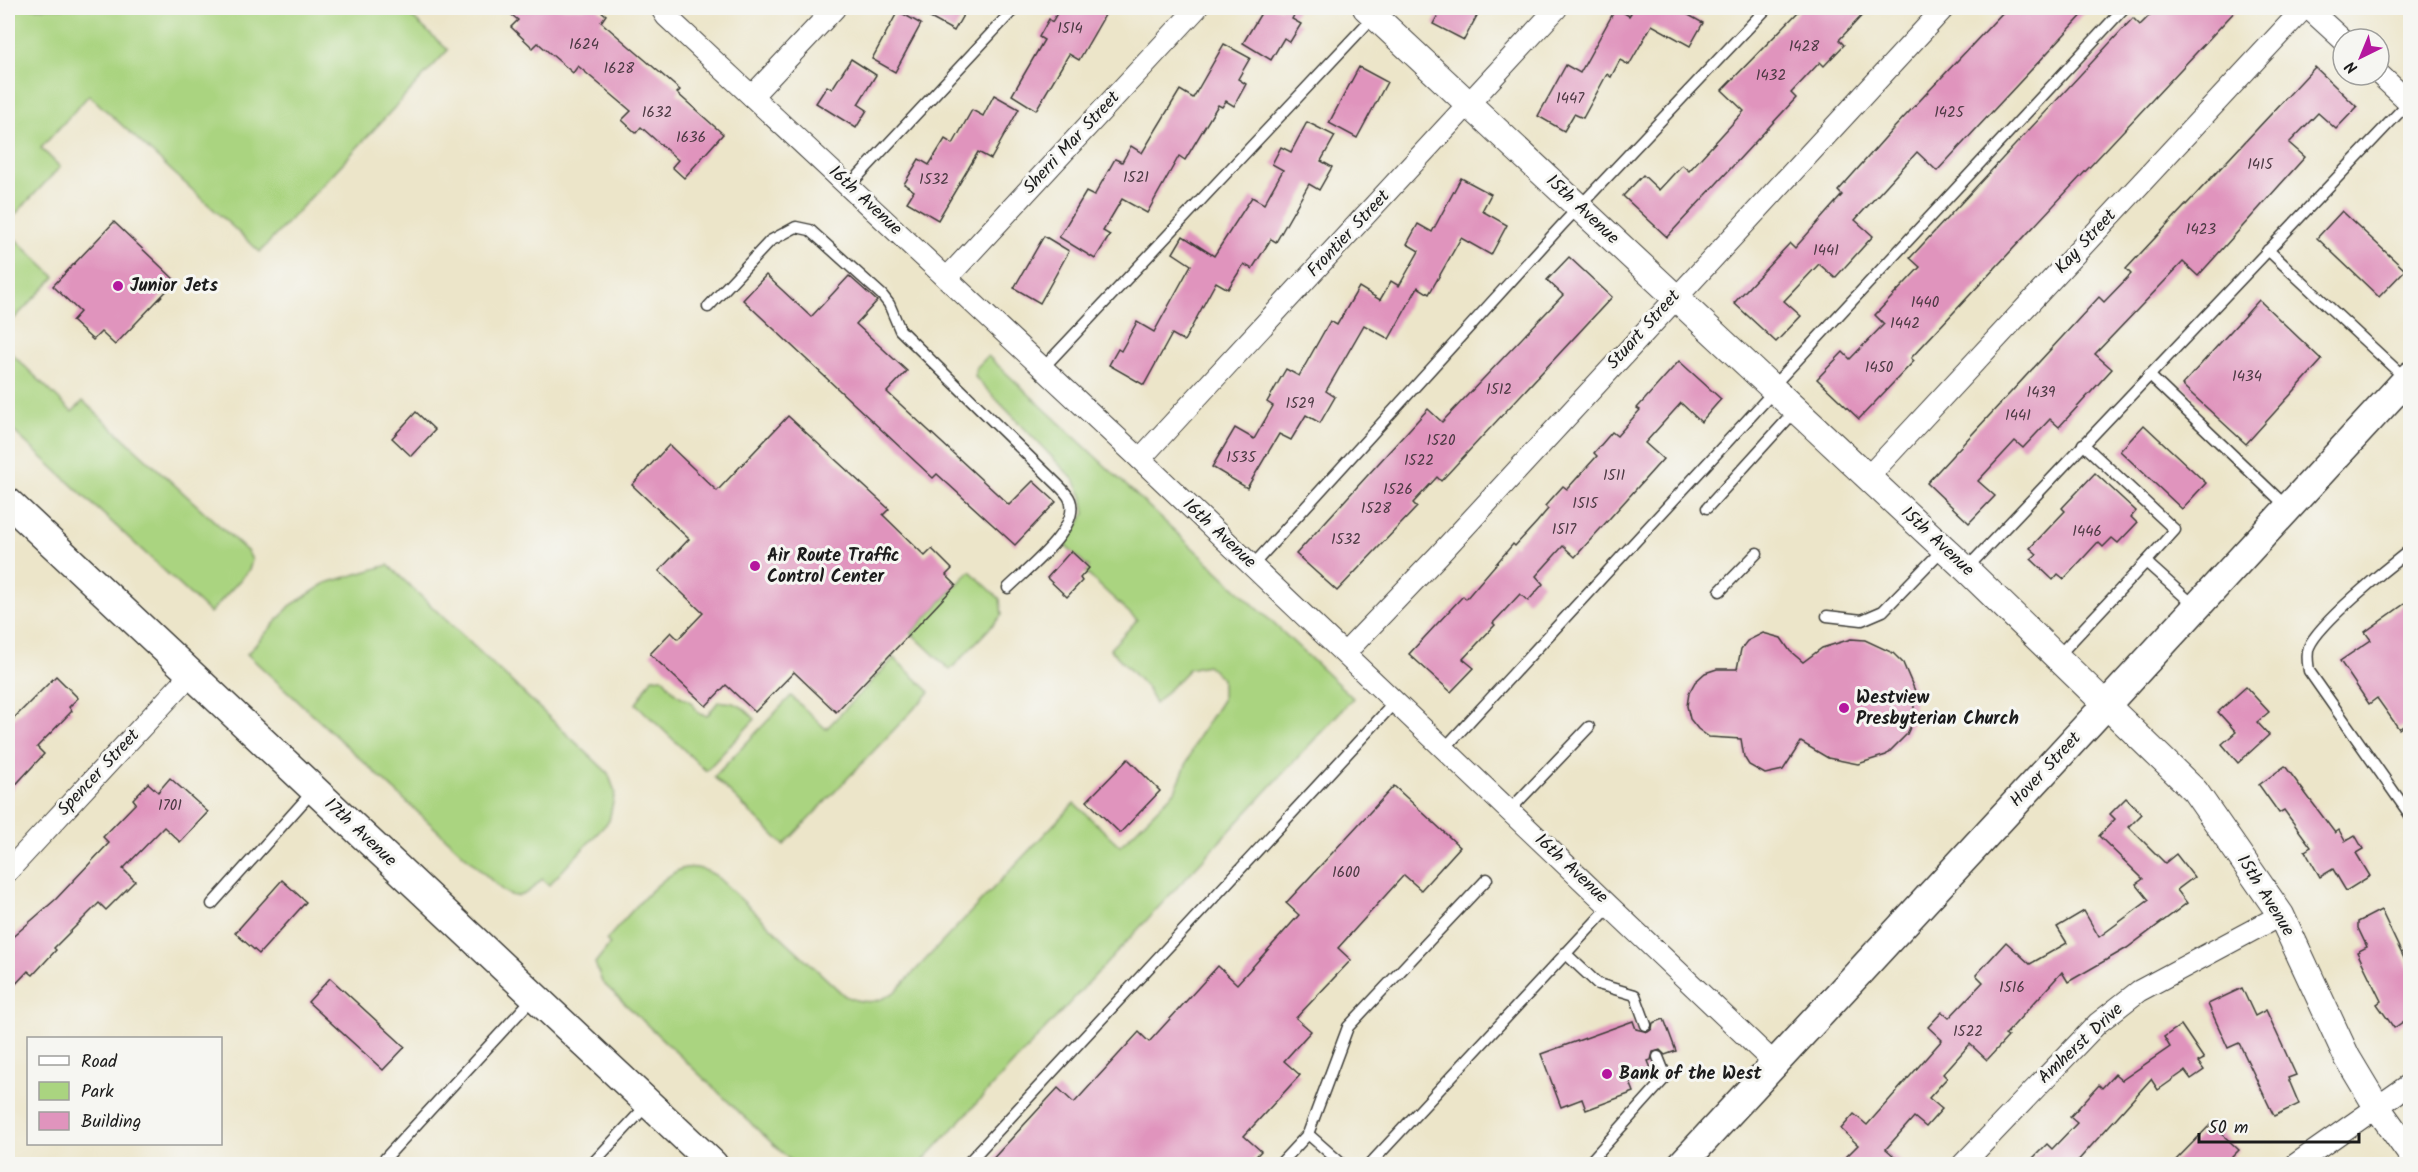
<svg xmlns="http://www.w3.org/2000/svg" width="2418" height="1172" viewBox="0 0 2418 1172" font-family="Kalam,sans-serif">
<rect width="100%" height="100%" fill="#f6f6f2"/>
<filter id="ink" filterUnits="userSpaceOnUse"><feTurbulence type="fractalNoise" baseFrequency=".0167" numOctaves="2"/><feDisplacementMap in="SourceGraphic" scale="12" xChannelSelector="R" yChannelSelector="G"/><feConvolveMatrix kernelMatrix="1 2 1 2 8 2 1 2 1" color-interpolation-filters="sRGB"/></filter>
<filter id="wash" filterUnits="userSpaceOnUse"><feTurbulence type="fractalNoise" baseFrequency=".008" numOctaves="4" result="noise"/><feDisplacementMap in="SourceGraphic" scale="24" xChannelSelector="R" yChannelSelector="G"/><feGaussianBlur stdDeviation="1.35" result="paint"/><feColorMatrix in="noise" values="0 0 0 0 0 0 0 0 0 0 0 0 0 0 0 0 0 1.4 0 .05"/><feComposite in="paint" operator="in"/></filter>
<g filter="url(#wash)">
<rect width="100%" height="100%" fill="#ece5c9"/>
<!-- green -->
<g fill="#aad480" stroke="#63784e" stroke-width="1.5">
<path d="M8 8H402L448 50 260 252 89 95 41 148 60 167 8 222Z"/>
<path d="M8 232 55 277 8 325Z"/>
<path d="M8 350 72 412 83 401 248 552 252 560 249 570 210 613 8 426Z"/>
<path d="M988 356 1353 698 920 1164H794L602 982 595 963 610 944 606 940C624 921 660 874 685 868 696 866 705 869 715 875L845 996C865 1005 879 1003 896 991L1074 803 1120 846 1175 791 1197 739 1222 700V678L1207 665 1189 669 1155 704 1146 687 1110 649 1137 620 1085 572 1089 567 1064 545 1085 514 1082 496 1074 480 975 377 976 368Z"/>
<path d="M388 565 608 773 615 792 609 821 549 885 542 879C530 891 520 903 503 891L247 654 290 606 326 583Z"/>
<path d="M970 571 1000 599 1002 615 950 670 911 633Z"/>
<path d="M894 658 930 692 784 845 714 777 791 696 826 729Z"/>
<path d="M662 677 676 694 690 701 700 714 707 716 718 702C737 701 742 706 755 719L706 771 636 704 652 678Z"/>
</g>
<g id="blocks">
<!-- building -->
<g fill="#e094bd">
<path d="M503 8H597L606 15 601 22 680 90 677 93 723 134 684 178 672 167 678 160 641 127 636 133 622 120 631 111 578 66 573 73 538 43 533 48 511 27 518 20Z"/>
<path d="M912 8H967L954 31Z"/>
<path d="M1060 8H1109L1079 60 1069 54 1036 110 1012 95 1044 40 1039 37 1049 19 1052 22Z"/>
<path d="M1264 8H1298L1292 19 1301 24 1290 42 1284 38 1271 60 1243 43Z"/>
<path d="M1442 8H1481L1464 40 1433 24Z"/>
<path d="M1616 8 1629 16 1631 13 1622 8H1676L1703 23 1690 46 1652 25 1629 65 1620 60 1611 77 1607 74 1583 118 1574 114 1564 131 1538 116 1566 65 1580 73Z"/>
<path d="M1802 8H1869L1839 40 1844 45 1824 66 1820 62 1791 93 1796 98 1667 237 1623 196 1643 175 1659 190 1682 165 1689 171 1744 111 1722 90Z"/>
<path d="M2007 8H2089L1937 171 1917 152 1855 220 1873 236 1835 278 1819 264 1784 301 1801 316 1776 342 1734 303 1790 243 1795 248 1842 195 1838 191 1892 130Z"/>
<path d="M2157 8H2238L1911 358 1914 361 1859 419 1817 379 1843 352 1850 359 1884 324 1875 315 1920 267 1910 258 2133 18 2140 25Z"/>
<path d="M898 11 921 24 895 72 872 59Z"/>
<path d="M1224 44 1250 58 1238 79 1246 84 1234 106 1226 101 1222 107 1218 105 1185 160 1179 156 1147 213 1122 199 1103 231 1110 235 1095 259 1059 237 1086 192 1094 196 1115 159 1122 162 1131 146 1142 153 1180 90 1193 98Z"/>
<path d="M851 59 876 75 858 104 867 110 856 128 816 103 827 86 832 89Z"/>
<path d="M1359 67 1387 82 1357 138 1329 123Z"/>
<path d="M2315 67 2357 107 2336 129 2318 113 2289 143 2305 157 2198 276 2183 262 2095 354 2112 369 2059 427 2050 419 2023 448 2015 441 1978 481 1995 496 1969 523 1927 483 2099 297 2104 302 2131 274 2126 269Z"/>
<path d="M994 95 1019 109 991 159 978 152 938 220 907 202 914 191 904 184 919 159 929 165 945 139 953 144 972 110 983 116Z"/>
<path d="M1307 122 1335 136 1321 161 1332 167 1319 190 1309 184 1276 242 1271 239 1252 269 1244 264 1228 289 1216 282 1184 341 1172 334 1144 385 1109 365 1118 349 1121 351 1137 322 1154 332 1191 265 1173 253 1183 236 1214 256 1252 197 1264 204 1283 170 1272 164 1281 147 1291 152Z"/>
<path d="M1461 178 1491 194 1482 211 1507 225 1491 255 1461 238 1429 294 1418 287 1389 339 1364 325 1326 391 1335 397 1320 423 1306 415 1291 440 1279 434 1247 488 1212 467 1235 428 1254 439 1273 406 1267 402 1286 369 1299 376 1330 321 1337 325 1359 287 1380 300 1391 281 1399 286 1419 251 1407 244 1418 224 1432 232Z"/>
<path d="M2342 211 2405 270 2379 297 2317 238Z"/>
<path d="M114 222 176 281 115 345 101 332 93 340 72 321 80 312 53 286Z"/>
<path d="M1044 236 1069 251 1040 303 1014 288Z"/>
<path d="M1569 257 1612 297 1441 481 1437 477 1413 503 1417 507 1337 591 1296 554 1428 409 1442 422 1563 295 1547 280Z"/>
<path d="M766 275 811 317 849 276 877 301 856 324 907 371 887 392 1009 505 1033 481 1056 502 1015 545 937 474 933 478 743 300Z"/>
<path d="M2259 300 2322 360 2246 444 2182 385Z"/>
<path d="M1679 361 1721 399 1701 422 1681 403 1645 443 1663 459 1575 557 1563 546 1536 576 1543 584 1528 601 1520 594 1493 623 1495 625 1463 659 1474 668 1451 692 1409 654 1463 596 1466 599 1513 544 1515 546 1537 522 1548 509 1545 506 1563 486 1567 489 1597 456 1594 453 1612 432 1617 436 1640 410 1637 408Z"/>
<path d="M416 412 435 430 411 456 392 438Z"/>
<path d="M788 416 889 509 883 515 925 556 932 549 952 569 946 575 956 585 836 712 794 672 755 712 726 685 706 706 650 654 671 632 678 639 703 613 659 571 689 539 632 485 669 445 717 491Z"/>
<path d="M2144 425 2206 483 2182 509 2120 451Z"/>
<path d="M2095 473 2136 511 2131 517 2137 523 2118 543 2112 538 2103 547 2098 542 2064 579 2058 574 2053 580 2031 559 2037 554 2030 548 2065 511 2062 508Z"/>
<path d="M1071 551 1089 568 1080 578 1082 581 1067 597 1047 578Z"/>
<path d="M2410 600V721L2399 729 2377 698 2369 704 2340 661 2371 640 2365 632Z"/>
<path d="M1763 633 1781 638 1790 651 1803 662 1822 648 1851 639 1865 640 1893 653 1903 663 1915 691 1913 721 1907 734 1886 755 1858 764 1828 758 1801 742 1783 770 1765 774 1749 765 1744 757 1741 739 1709 737 1698 729 1690 719 1687 706 1689 693 1695 682 1705 673 1717 669H1737L1741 649 1747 641Z"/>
<path d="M56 676 78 698 69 707 72 711 37 747 44 754 8 793V724Z"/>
<path d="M2246 687 2269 712 2257 722 2269 735 2238 763 2222 744 2236 732 2218 712Z"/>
<path d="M1128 759 1160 791 1120 833 1087 801Z"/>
<path d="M2285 766 2335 833 2339 830 2345 841 2355 835 2363 849 2356 853 2370 876 2346 891 2333 869 2320 877 2305 851 2311 847 2284 810 2279 813 2259 785Z"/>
<path d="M170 778 208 812 180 842 164 827 123 869 135 881 106 910 99 903 54 948 56 950 33 975 28 971 8 992V941L56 899 109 843 103 837 136 803 133 799 148 783 158 792Z"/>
<path d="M1394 786 1460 847 1421 890 1404 875 1338 948 1351 960 1296 1018 1311 1031 1284 1061 1300 1075 1244 1136 1261 1151 1249 1164H988L1058 1088 1074 1103 1139 1032 1149 1042 1218 966 1237 984 1299 915 1286 903Z"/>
<path d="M2126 798 2142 814 2129 827 2165 863 2176 854 2194 877 2177 890 2187 903 2127 948 2068 982 2062 972 2005 1035 2008 1037 1987 1060 1970 1044 1943 1074 1947 1078 1929 1098 1942 1109 1926 1127 1914 1117 1886 1149 1903 1164H1839L1858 1145 1841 1129 1854 1114 1867 1125 1942 1040 1928 1027 1942 1012 1949 1018 1983 982 1976 975 2006 942 2030 964 2067 943 2057 927 2084 911 2099 937 2149 900 2136 884 2143 879 2099 836 2115 819 2110 814Z"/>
<path d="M282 880 306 902 259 954 235 933Z"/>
<path d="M2381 910 2410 971V1017L2394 1028 2377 1004 2381 1001 2357 952 2367 947 2358 928V922Z"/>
<path d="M330 978 405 1047 383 1070 308 1002Z"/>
<path d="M2242 988 2255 1016 2266 1010 2296 1075 2288 1078 2299 1104 2274 1116 2239 1043 2228 1048 2208 1004Z"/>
<path d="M1664 1019 1676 1051 1665 1055 1660 1050 1653 1052 1651 1060 1648 1061 1653 1073 1630 1082 1634 1092 1586 1110 1582 1099 1561 1107 1541 1054 1633 1021 1636 1029 1648 1032 1652 1029 1653 1023Z"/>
<path d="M2181 1025 2204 1059 2198 1062 2204 1070 2191 1079 2185 1071 2158 1090 2151 1079 2075 1164H2027L2047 1144 2052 1149 2077 1123 2070 1117 2099 1085 2102 1088 2115 1074 2122 1080 2170 1047 2164 1037Z"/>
<path d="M2211 1124 2239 1150 2225 1164H2172Z"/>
</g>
</g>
</g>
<g filter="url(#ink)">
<use href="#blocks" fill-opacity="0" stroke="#3b3a36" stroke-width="1.5"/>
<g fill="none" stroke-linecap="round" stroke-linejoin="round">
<defs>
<g id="service">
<path d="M849 186 1015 8"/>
<path d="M2268 250 2407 380"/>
<path d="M708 307 770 241 796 227 810 230 882 295 889 304 900 330 1055 482C1060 487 1068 494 1070 500 1081 528 1026 570 1008 588"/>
<path d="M1043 368 1376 14"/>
<path d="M2149 375 2288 508"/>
<path d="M1772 387 2124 8"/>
<path d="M2083 444 2175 530 2146 562"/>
<path d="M1707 508 1796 410"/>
<path d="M2410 550C2388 567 2318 624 2309 647 2306 655 2308 663 2309 671L2410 815"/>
<path d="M1252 566 1561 226 1767 8"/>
<path d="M1966 569 2409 102"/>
<path d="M1720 591 1757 553"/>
<path d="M1827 616 1862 620 1883 611 1943 549"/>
<path d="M2057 657 2146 562 2196 607"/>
<path d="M1444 749 1775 390"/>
<path d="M1509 811 1589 727"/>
<path d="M212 904 314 790"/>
<path d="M1565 953 1598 984 1635 995 1646 1025"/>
<path d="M1308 1134 1342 1164"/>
<path d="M380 1164 534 997"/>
<path d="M592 1164 648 1104"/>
<path d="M967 1164 1395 702"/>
<path d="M1280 1164 1308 1134 1348 1027 1487 879"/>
<path d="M1370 1164 1610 906"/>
<path d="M1588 1164 1666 1077 1658 1057"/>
</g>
<g id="minor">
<path d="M661 8 666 16 1140 459 1774 1063"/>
<path d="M2308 8 2343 40"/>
<path d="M2379 74 2410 103"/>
<path d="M752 96 835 8"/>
<path d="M947 278 1197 8"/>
<path d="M1140 459 1557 8"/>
<path d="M1868 477 2304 8"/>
<path d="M1345 653 1438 556 1944 8"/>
<path d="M8 871 191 674"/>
<path d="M1963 1164 2098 1023 2139 991 2281 915"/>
<path d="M2296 1164 2410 1084"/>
</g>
<path id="tertiary" d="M1366 8 1966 569 2195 791 2281 915 2347 1057 2377 1107 2410 1153"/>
<g id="secondary">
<path d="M8 502 713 1164"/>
<path d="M1682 1164 2410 376"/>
</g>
</defs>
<!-- service casing -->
<use href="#service" stroke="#3b3a36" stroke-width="13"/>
<!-- minor casing -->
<use href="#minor" stroke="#3b3a36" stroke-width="23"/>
<!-- tertiary casing -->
<use href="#tertiary" stroke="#3b3a36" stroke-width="28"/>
<!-- secondary casing -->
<use href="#secondary" stroke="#3b3a36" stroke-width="31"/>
<!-- service -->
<use href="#service" stroke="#fff" stroke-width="10"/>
<!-- minor -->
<use href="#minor" stroke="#fff" stroke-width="21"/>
<!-- tertiary -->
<use href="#tertiary" stroke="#fff" stroke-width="26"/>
<!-- secondary -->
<use href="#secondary" stroke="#fff" stroke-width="28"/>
</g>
</g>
<!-- markers -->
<g fill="#b5179e" stroke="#f6f6f2" stroke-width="2">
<circle cx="118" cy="286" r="6"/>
<circle cx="755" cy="566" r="6"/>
<circle cx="1844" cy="708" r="6"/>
<circle cx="1607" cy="1074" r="6"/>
</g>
<g text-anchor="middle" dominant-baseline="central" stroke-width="6" stroke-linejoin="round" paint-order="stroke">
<!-- number labels -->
<g font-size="15" fill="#4d3a44">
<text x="1070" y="29">1514</text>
<text x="584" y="45">1624</text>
<text x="1804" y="47">1428</text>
<text x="619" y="69">1628</text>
<text x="1771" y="76">1432</text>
<text x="1570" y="99">1447</text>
<text x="657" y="113">1632</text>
<text x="1949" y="113">1425</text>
<text x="691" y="138">1636</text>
<text x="2260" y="165">1415</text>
<text x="1136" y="178">1521</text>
<text x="934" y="180">1532</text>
<text x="2201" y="230">1423</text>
<text x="1826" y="251">1441</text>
<text x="1925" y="303">1440</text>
<text x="1905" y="324">1442</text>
<text x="1879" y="368">1450</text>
<text x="2247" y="377">1434</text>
<text x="1499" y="390">1512</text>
<text x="2041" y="393">1439</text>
<text x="1300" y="404">1529</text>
<text x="2018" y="416">1441</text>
<text x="1441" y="441">1520</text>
<text x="1241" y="458">1535</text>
<text x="1419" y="461">1522</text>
<text x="1614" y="476">1511</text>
<text x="1398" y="490">1526</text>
<text x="1585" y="504">1515</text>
<text x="1376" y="509">1528</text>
<text x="1564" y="530">1517</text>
<text x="2087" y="532">1446</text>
<text x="1346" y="540">1532</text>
<text x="170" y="806">1701</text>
<text x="1346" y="873">1600</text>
<text x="2012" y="988">1516</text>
<text x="1968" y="1032">1522</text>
</g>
<!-- street labels -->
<g font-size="18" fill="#1c1c1c" stroke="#f6f6f2">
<text transform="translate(1072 143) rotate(-47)">Sherri Mar Street</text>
<text transform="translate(865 201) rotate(43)">16th Avenue</text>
<text transform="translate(1582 210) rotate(43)">15th Avenue</text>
<text transform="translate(1349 234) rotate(-47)">Frontier Street</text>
<text transform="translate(2086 242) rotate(-47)">Kay Street</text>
<text transform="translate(1644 330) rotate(-48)">Stuart Street</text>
<text transform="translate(1219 534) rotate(43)">16th Avenue</text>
<text transform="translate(1937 542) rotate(43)">15th Avenue</text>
<text transform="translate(2046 770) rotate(-47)">Hover Street</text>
<text transform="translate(99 773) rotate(-47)">Spencer Street</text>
<text transform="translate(360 833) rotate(43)">17th Avenue</text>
<text transform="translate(1571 869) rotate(43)">16th Avenue</text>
<text transform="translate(2265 896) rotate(58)">15th Avenue</text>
<text transform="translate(2081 1044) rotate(-43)">Amherst Drive</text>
</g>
<!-- poi labels -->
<g font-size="18" font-weight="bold" fill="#1c1c1c" stroke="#f6f6f2" text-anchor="start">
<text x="130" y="286">Junior Jets</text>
<text x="767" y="556">Air Route Traffic<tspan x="767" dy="21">Control Center</tspan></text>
<text x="1856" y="698">Westview<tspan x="1856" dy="21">Presbyterian Church</tspan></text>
<text x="1619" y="1074">Bank of the West</text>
</g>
</g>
<!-- margin -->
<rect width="2418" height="1172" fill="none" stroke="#f6f6f2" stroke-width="30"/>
<!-- legend -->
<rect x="27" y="1037" width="195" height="108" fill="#f6f6f2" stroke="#9f9f9c" stroke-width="1.5"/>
<rect x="39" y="1056" width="30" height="9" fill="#ffffff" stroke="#9f9f9c" stroke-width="1.5"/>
<text x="81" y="1067" font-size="18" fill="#1c1c1c">Road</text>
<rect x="39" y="1082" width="30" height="18" fill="#aad480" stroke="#9f9f9c" stroke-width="1.5"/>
<text x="81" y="1097" font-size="18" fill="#1c1c1c">Park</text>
<rect x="39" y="1112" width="30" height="18" fill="#e094bd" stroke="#9f9f9c" stroke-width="1.5"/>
<text x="81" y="1127" font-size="18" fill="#1c1c1c">Building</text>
<!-- north arrow -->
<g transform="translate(2361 57) rotate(223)"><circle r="28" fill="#f6f6f2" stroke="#9f9f9c" stroke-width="1.5"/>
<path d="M0-4.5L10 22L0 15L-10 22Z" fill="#b5179e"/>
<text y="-9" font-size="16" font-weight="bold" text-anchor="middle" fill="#1c1c1c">N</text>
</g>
<!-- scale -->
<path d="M2199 1133v9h160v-9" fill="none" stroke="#1c1c1c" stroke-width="3"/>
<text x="2208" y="1133" font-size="18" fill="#1c1c1c" stroke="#f6f6f2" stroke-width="4.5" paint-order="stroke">50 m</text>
</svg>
